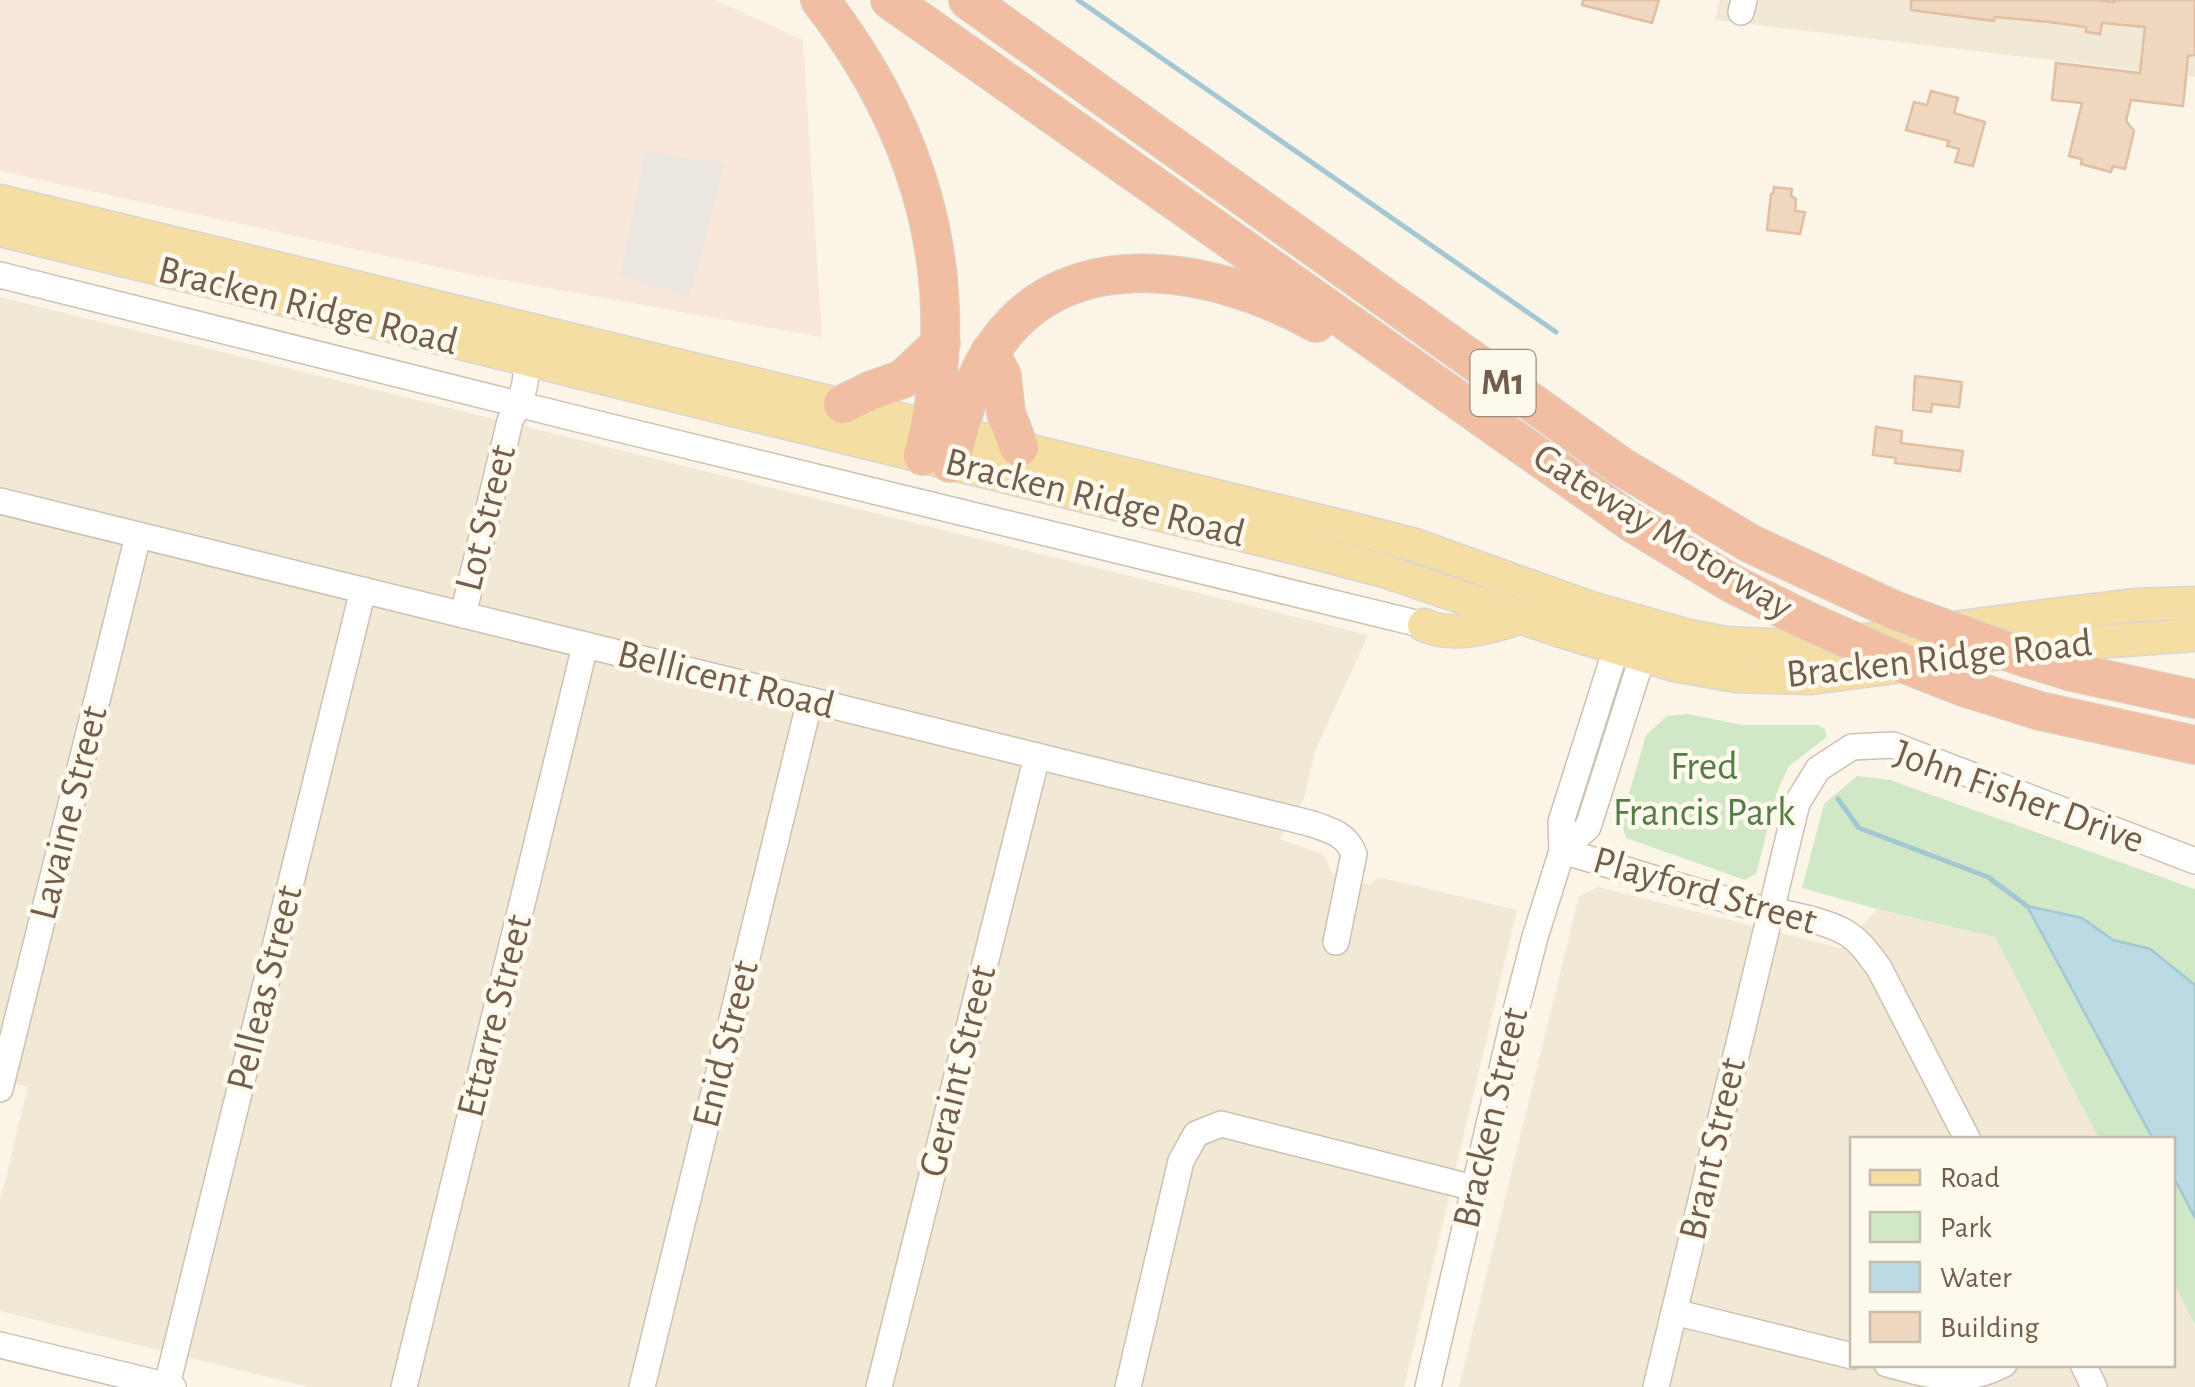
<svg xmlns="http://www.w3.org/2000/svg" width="2195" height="1387" viewBox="0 0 2195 1387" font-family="'Alegreya Sans',sans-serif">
<rect width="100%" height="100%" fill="#fbf5e7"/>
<!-- residential -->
<g fill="#f2e8d6">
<path d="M1720 0H2195V77L1715 20Z"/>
<path d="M0 297 1368 635 1315 751 1304 799 1279 839 1323 854 1328 861 1330 871 1369 885 1378 877 1517 910 1404 1387H309L0 1311V1201L28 1087 0 1080Z"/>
<path d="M1598 887 1841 948 1877 909 1995 937 2099 1139 1852 1140V1364H2172L2173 1281 2195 1325V1387H1459L1579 896Z"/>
</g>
<!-- commercial -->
<path fill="#fae7db" d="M0 0H715L803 40 822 337 464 273 0 171Z"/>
<!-- industrial -->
<path fill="#ece7e0" d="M645 152 725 163 690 296 620 277Z"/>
<!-- green -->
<g fill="#d1e8c6">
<path d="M1688 714 1742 725H1817L1825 729 1827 737 1789 766 1778 789 1756 874 1745 880 1626 838 1621 821 1646 735 1667 716Z"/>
<path d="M1857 776 1890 780 2195 889V1325L2173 1281 2172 1140 2099 1139 1995 937 1877 909 1802 888 1824 804Z"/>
</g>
<!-- water -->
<path fill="#bcdae3" stroke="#a3c8d4" stroke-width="2.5" d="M2027 906 2082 918 2113 940 2150 949 2195 985V1218L2173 1176 2172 1140 2153 1139Z"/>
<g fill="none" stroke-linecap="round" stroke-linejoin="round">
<!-- stream -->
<g stroke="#a3c8d4" stroke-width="5">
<path d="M1078 0 1556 332"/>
<path d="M1838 799 1859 828 1988 877 2027 906"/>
</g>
</g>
<!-- building -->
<g fill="#efd7c0" stroke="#e0bfa2" stroke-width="2.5">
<path d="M1583 0H1659L1652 23 1582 5Z"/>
<path d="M1911 0H2097L2114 2V0H2195V55L2188 56 2183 106 2131 100 2126 121 2134 131 2125 169 2113 166 2111 172 2081 164 2082 159 2069 156 2082 103 2052 100 2056 63 2140 73 2145 27 2102 23 2100 34 2086 32V27L2049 22 1995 17 1994 21 1911 10Z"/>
<path d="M1931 91 1958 98 1954 113 1985 122 1973 166 1955 162 1959 149 1947 146 1949 141 1906 130 1914 102 1927 105Z"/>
<path d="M1774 187 1792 189 1791 196 1796 199 1795 211 1805 212 1800 234 1767 230 1771 194H1773Z"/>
<path d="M1915 376 1962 382 1959 407 1932 404 1931 412 1913 410Z"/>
<path d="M1876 427 1902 431 1901 443 1963 451 1960 471 1895 463 1896 458 1873 455Z"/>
</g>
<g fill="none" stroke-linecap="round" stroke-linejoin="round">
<defs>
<g id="minor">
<path d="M1741 12 1744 0"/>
<path d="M0 275 578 419 1424 625"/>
<path d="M0 501 1309 823C1329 830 1346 833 1354 854L1336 942"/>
<path d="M463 615 510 421C523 397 533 372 520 346"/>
<path d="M1562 851C1622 868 1682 888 1742 904 1773 912 1812 916 1841 930 1858 938 1868 953 1879 968L1968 1140"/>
<path d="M1562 851 1588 827 1647 642"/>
<path d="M0 1089 138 536"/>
<path d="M1674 1312 1852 1356"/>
<path d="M0 1345 173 1387"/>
<path d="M1887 1364C1928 1375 1964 1386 2004 1364"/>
<path d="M2083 1364 2094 1387"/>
<path d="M167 1385 363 590"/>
<path d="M404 1387 585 646"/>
<path d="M642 1387 810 700"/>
<path d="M879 1387 1037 756"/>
<path d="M1128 1387 1181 1161 1196 1134 1221 1124 1474 1188"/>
<path d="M1428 1387 1512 1026 1535 937 1562 851 1561 822 1621 633"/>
<path d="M1656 1387 1797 803 1818 769 1852 747 1893 745 2195 861"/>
</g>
<g id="major">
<path d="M0 201 1357 530 1415 545 1591 608 1689 636 1726 643 1811 647 2068 613 2137 605 2195 603"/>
<path d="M0 230 1308 551 1384 571 1561 631 1674 665 1737 676 1811 678 2069 644 2195 635"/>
<path d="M1424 625C1453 639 1492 627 1522 617"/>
</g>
<g id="highway">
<path d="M820 0C925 136 967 287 923 456"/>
<path d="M890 0 1634 524 1731 583 1799 617"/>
<path d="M968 0 1622 467 1751 544 1894 610"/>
<path d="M990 352 1002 376 1006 413 1019 447"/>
<path d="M843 404 872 390 903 379 941 343"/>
<path d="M950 463C961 421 971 378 997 343 1072 238 1220 269 1316 323"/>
<path d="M2072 672 2195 699"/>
<path d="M1963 687 2040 711 2195 745"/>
</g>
</defs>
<!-- minor casing -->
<use href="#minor" stroke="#cec0b1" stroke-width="28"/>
<!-- major casing -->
<use href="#major" stroke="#dbd5d1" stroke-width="35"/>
<!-- highway casing -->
<use href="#highway" stroke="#dbd5d1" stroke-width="40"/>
<!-- minor -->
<use href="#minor" stroke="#fff" stroke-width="25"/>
<!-- major -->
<use href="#major" stroke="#f5dea4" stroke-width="32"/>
<!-- highway -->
<use href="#highway" stroke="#f1bea2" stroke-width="38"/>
<defs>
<g id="highway-bridge">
<path d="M1894 610 2020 656 2072 672"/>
<path d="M1799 617 1902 663 1963 687"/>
</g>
</defs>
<!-- highway-bridge casing -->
<use href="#highway-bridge" stroke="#dbd5d1" stroke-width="40" stroke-linecap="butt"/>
<!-- highway-bridge -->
<use href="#highway-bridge" stroke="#f1bea2" stroke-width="38"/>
</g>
<g text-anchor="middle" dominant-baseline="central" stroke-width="9" stroke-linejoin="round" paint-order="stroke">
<!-- shield labels -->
<rect fill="#fef9ed" stroke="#9d8c7d" stroke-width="2.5" x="1470.5" y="350" width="65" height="66" rx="8"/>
<g font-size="38" font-weight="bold" fill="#735e4d">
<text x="1503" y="383">M1</text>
</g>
<!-- street labels -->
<g font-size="40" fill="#735e4d" stroke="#fef9ed">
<text transform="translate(308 306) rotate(14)">Bracken Ridge Road</text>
<text transform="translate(1095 498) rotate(14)">Bracken Ridge Road</text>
<text transform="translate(486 518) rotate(-76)">Lot Street</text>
<text transform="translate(1663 532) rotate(32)">Gateway Motorway</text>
<text transform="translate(1939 659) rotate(-6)">Bracken Ridge Road</text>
<text transform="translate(726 680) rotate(14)">Bellicent Road</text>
<text transform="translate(2019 797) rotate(20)">John Fisher Drive</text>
<text transform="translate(69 813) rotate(-76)">Lavaine Street</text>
<text transform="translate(1705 891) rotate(16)">Playford Street</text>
<text transform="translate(265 988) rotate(-76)">Pelleas Street</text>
<text transform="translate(495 1016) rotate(-76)">Ettarre Street</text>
<text transform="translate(726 1044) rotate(-76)">Enid Street</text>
<text transform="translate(958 1071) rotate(-76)">Geraint Street</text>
<text transform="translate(1491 1118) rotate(-77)">Bracken Street</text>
<text transform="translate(1713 1149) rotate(-77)">Brant Street</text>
</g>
<!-- park labels -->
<g font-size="40" fill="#547d48" stroke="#fef9ed">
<text x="1704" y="767">Fred<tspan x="1704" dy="46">Francis Park</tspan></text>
</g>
</g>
<!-- legend -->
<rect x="1850" y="1137" width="325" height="230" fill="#fef9ed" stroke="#c6bbad" stroke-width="2.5"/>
<rect x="1870" y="1170" width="50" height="15" fill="#f5dea4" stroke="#c6bbad" stroke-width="2.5"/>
<text x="1940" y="1187" font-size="30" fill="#735e4d">Road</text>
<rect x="1870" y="1212" width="50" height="30" fill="#d1e8c6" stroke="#c6bbad" stroke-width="2.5"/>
<text x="1940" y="1237" font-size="30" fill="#735e4d">Park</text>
<rect x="1870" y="1262" width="50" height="30" fill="#bcdae3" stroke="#c6bbad" stroke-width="2.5"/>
<text x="1940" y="1287" font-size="30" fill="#735e4d">Water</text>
<rect x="1870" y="1312" width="50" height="30" fill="#efd7c0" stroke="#c6bbad" stroke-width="2.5"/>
<text x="1940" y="1337" font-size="30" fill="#735e4d">Building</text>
</svg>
